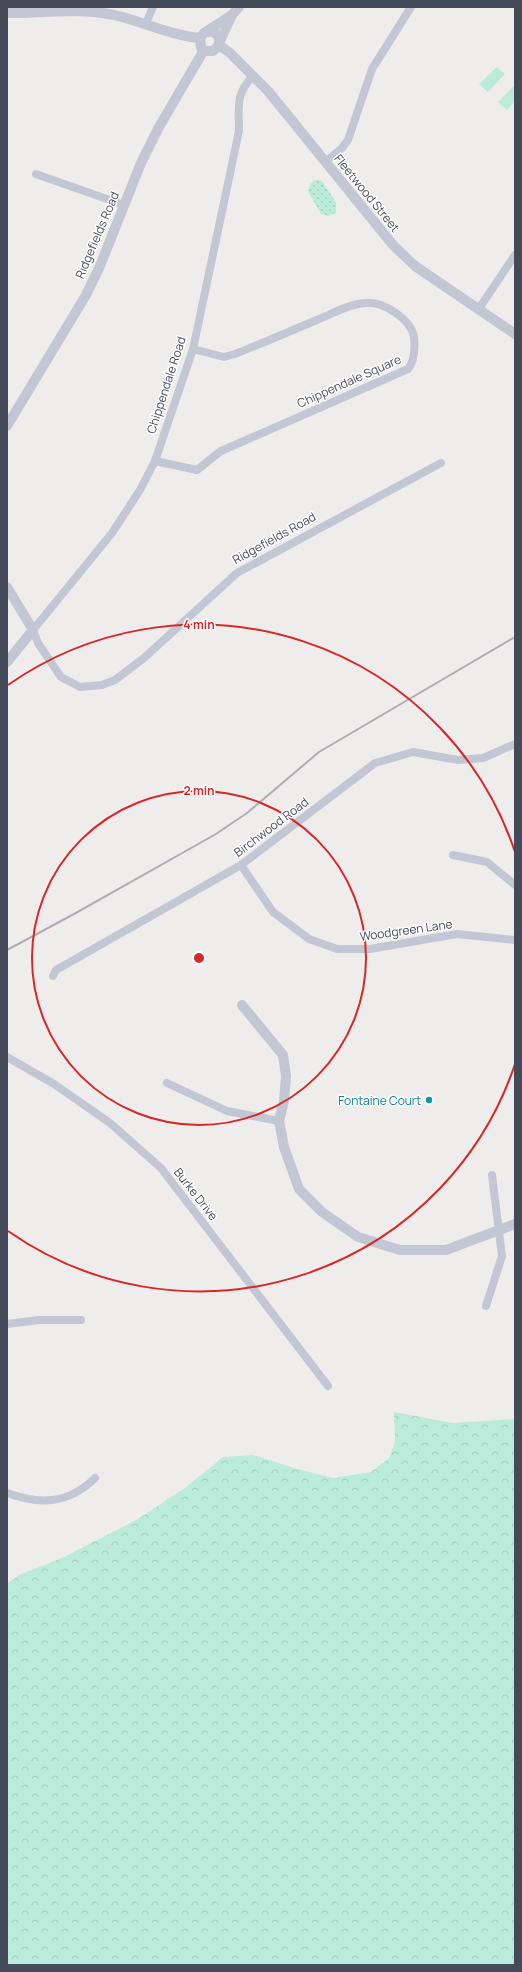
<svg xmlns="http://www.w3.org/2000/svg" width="522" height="1972" viewBox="0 0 522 1972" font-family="Manrope,sans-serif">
<defs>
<pattern id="forest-crowns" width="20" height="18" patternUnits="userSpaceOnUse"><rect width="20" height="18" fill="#bbecdb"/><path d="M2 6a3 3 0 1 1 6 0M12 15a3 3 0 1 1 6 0" fill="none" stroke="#a2ccbe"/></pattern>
<pattern id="park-dots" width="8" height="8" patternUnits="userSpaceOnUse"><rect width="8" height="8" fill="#bbecdb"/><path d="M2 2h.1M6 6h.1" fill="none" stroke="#a2ccbe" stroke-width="1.8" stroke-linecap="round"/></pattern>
</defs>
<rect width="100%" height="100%" fill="#efedec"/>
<!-- grass -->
<g fill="#bbecdb">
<path d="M497 67 505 74 488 92 479 84Z"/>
<path d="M515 85V101L507 110 498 102Z"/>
</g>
<!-- forest -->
<path fill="url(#forest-crowns)" d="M394 1412 453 1423 515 1419V1965H7V1584L19 1575 62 1558 138 1519 186 1487 223 1457 253 1455 294 1468 333 1478 371 1472 389 1458 395 1442Z"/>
<!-- park -->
<path fill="url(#park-dots)" d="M315 180H321L336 202V213L328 216 321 214 308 191 310 184Z"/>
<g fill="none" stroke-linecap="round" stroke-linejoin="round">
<!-- minor -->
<g stroke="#c3c7d3" stroke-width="8">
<path d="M146 23 153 7"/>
<path d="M253 76C235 94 239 107 239 131L193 349 155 461 140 490 112 533 33 630 38 643 61 677 80 687 102 685 115 680 144 658 237 573 441 463"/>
<path d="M325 162 342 148 348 140 372 69 411 7"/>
<path d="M36 174 124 205"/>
<path d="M478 310 515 255"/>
<path d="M155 461 197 470 221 451 408 369C415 361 415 348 414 337 411 319 383 301 365 303 349 304 334 313 319 319 291 331 263 343 235 354L224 357 193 349"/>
<path d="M453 855 487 862 515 885"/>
<path d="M241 865 273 912 309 939 337 949H370L457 934 515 940"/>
<path d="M53 976 56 970 241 865 375 763 413 752 458 760 483 758 515 744"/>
<path d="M7 1057 54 1084 110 1123 161 1168 328 1386"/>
<path d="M167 1083 227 1111 279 1121"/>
<path d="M486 1306 502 1256 492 1175"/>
<path d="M7 1324 39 1320H81"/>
<path d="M7 1493C40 1505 69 1504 95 1478"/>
</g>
<!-- tertiary -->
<g stroke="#c3c7d3" stroke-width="10">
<path d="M7 13C42 13 80 8 114 15 142 21 172 36 200 38"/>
<path d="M207 32H214L219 37V45L213 51H206L201 48 200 38 204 33 232 15"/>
<path d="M220 41 232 15 239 7"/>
<path d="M219 45 230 53 268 91 393 245 415 266 515 334"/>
<path d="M7 426 86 295 100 266 141 163 159 127 204 50"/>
<path d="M7 587 33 630 7 662"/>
<path d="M242 1005 283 1055 286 1076 284 1101 279 1121 284 1147 299 1189 322 1212 358 1237 400 1250H446L515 1224"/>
</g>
<!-- rail -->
<path stroke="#aeafb6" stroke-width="2" d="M7 950 74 914 216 834 247 813 319 752 515 637"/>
</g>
<!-- distance rings -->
<g fill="none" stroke="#d62828" stroke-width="2">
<circle cx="199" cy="958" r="167"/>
<path d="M515 1064A333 333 0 0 1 8 1231M8 685A333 333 0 0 1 515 852"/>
</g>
<!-- markers -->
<circle fill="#0f9aa8" stroke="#fff" stroke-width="1.5" cx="429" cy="1100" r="4"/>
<g text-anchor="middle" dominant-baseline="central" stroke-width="3" stroke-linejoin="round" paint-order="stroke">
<!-- street labels -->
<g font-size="12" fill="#454a58" stroke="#fff">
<text transform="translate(367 193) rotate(51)">Fleetwood Street</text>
<text transform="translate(97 235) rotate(-67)">Ridgefields Road</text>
<text transform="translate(349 381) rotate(-24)">Chippendale Square</text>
<text transform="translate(166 385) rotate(-72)">Chippendale Road</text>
<text transform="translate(274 538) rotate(-29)">Ridgefields Road</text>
<text transform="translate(271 827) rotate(-37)">Birchwood Road</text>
<text transform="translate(406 930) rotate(-8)">Woodgreen Lane</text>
<text transform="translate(196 1194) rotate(52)">Burke Drive</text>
</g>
<!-- culture labels -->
<g font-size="12" fill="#0d838f" stroke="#fff" text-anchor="end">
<text x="421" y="1100">Fontaine Court</text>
</g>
</g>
<circle cx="199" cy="958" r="6" fill="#d62828" stroke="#fff" stroke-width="2"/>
<g font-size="12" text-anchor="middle" font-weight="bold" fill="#d62828" stroke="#fff" stroke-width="3" stroke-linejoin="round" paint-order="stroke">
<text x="199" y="629">4 min</text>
<text x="199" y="795">2 min</text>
</g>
<!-- border -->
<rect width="522" height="1972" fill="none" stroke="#454a58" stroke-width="16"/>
</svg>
